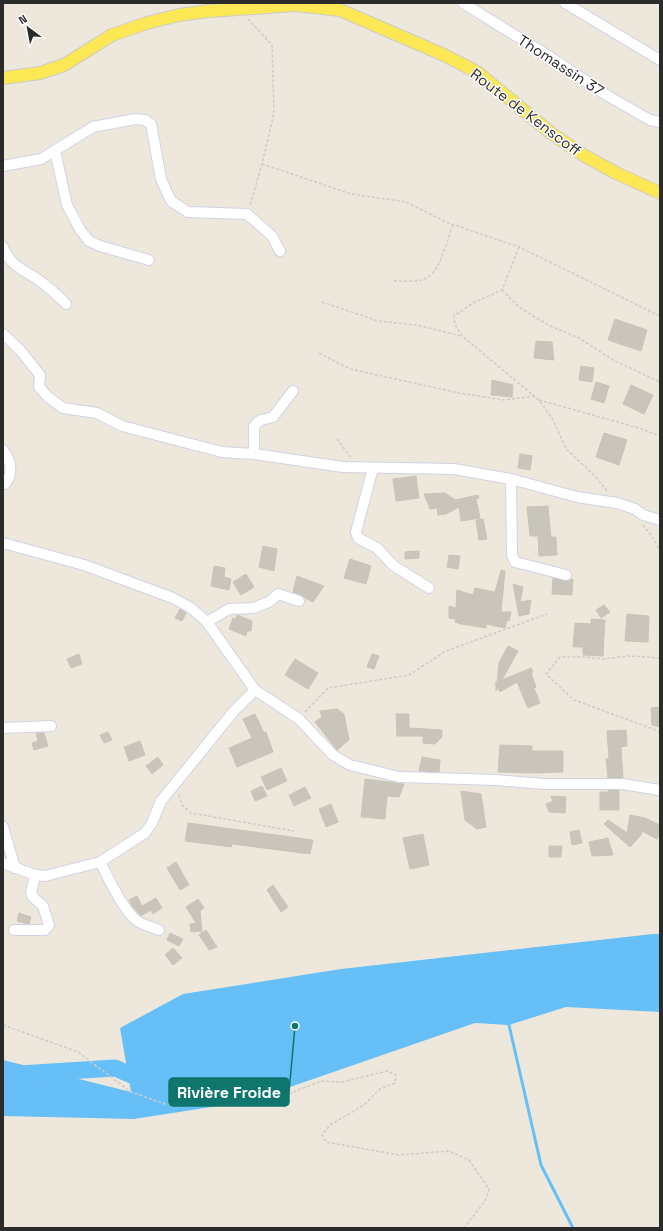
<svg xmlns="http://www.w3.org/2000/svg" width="663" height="1231" viewBox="0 0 663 1231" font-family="'Space Grotesk',sans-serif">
<rect width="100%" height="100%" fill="#eee8dc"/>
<!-- water -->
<path fill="#67bff7" d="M653 934H660V1012L566 1007 509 1025 475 1023 250 1101 134 1119 3 1116V1060L131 1092 120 1028 183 994 341 969Z"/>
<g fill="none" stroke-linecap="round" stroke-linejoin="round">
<!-- stream -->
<path stroke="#67bff7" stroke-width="3" d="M506 1022 509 1025 541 1165 573 1228"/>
<!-- river -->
<path stroke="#67bff7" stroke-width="17" d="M3 1075 115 1068 150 1083"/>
</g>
<!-- building -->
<g fill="#c9c5bb" stroke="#c9c5b5">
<path d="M615 319 647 330 641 351 608 340Z"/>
<path d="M536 341 552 342 554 360 534 358Z"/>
<path d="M581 366 594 368 592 382 579 380Z"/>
<path d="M492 380 513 385 512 397 491 395Z"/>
<path d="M596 382 609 386 604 403 591 399Z"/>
<path d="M631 385 653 395 644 414 623 404Z"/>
<path d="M604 433 627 440 619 465 596 457Z"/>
<path d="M520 454 532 456 530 470 518 468Z"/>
<path d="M416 476 419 498 396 501 393 479Z"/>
<path d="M445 493 455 500 478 495 479 498 476 499 480 518 461 521 459 507 446 514 438 515 437 508 430 509 424 494Z"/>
<path d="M548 506 551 537H556L557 555 539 556 538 536H530L527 507Z"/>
<path d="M483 519 487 539 479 540 476 520Z"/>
<path d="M263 546 277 549 274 571 259 567Z"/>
<path d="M419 551V558L405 559V552Z"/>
<path d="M449 555 460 556 458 569 447 567Z"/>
<path d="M350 559 371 566 366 584 344 578Z"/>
<path d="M214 566 225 568 224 577 231 579 229 590 211 586Z"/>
<path d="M501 570 505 571 501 612H511L509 621 507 620 505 628 486 624V628L461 624 455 622 456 619 449 618V606L456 608 457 590 473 595 475 588 495 592Z"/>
<path d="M246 574 254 587 241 595 233 582Z"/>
<path d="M297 576 324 586 313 602 305 598 301 595 293 592Z"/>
<path d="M553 578 565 581 573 579 572 595 552 594Z"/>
<path d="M513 584 523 587 520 602 531 600 529 614 519 616Z"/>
<path d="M604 605 610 612 601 618 596 610Z"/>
<path d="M180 609 186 613 182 621 175 618Z"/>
<path d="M627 614 649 616 648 642 625 641Z"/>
<path d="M237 615 252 621 251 631H247L246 636 229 629 233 618 236 619Z"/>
<path d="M591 619 605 620 603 656 583 655V647H573L575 623 591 624Z"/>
<path d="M508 646 518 651 502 680 531 668 533 672 531 673 536 687 534 688 540 703 528 708 517 682 500 692 498 688 496 691V685L495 683 497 682 499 663Z"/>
<path d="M79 654 82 664 71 668 67 659Z"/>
<path d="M372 654 379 656 374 669 367 667Z"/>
<path d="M295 659 318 673 308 689 285 675Z"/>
<path d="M660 707V727L652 725 651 708Z"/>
<path d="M337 709 344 714 349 740 337 750 315 722 322 717 320 711Z"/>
<path d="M255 714 264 733 266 732 273 752 237 767 229 748 252 738 243 719Z"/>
<path d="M396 714H409V728L442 730V737L435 744 423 743V736H397Z"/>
<path d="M626 730 627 746 621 747 623 778H608L606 759H609L607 731Z"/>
<path d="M108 732 112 740 104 743 100 735Z"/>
<path d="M36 733H44L48 746 34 750 32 743 38 741Z"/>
<path d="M140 741 145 755 129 761 124 747Z"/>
<path d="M500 745 532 746V751H563V772L531 773 498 772Z"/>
<path d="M158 757 163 765 152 774 146 766Z"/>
<path d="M422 757 440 760 439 772 419 771Z"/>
<path d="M281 768 287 781 267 790 261 777Z"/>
<path d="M365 779 404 784 399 797 387 796 385 819 361 817Z"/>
<path d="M262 786 267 796 255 801 251 791Z"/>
<path d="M305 787 311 798 294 806 289 795Z"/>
<path d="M608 790H619V810H600V792H609Z"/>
<path d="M461 791 481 794 486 827 477 829 465 820Z"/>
<path d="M551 796 566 797 565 813 549 812 546 804 553 801Z"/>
<path d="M331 804 338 822 326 827 319 809Z"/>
<path d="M630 815 645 818 660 825V832L657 839 642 831 641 835 630 847 604 824 608 820 627 833Z"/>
<path d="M188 823 313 840 310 854 232 844 231 847 185 841Z"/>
<path d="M579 830 582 843 572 845 570 832Z"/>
<path d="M423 834 429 865 410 869 403 838Z"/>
<path d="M608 838 613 855 592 856 589 842Z"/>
<path d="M549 846H562L561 857H549Z"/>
<path d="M176 862 189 885 180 890 167 868Z"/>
<path d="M273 885 288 907 281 912 267 890Z"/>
<path d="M137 896 142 906 156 898 162 908 153 914 151 910 141 916 132 906 129 900Z"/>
<path d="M198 899 204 908 200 911 202 933 206 930 217 947 209 950 199 935 202 933 201 931 191 932 190 924 196 923 186 907Z"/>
<path d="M19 913 31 917 29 924 17 921Z"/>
<path d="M170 933 183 939 179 946 167 940Z"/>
<path d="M173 948 182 958 173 965 165 955Z"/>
</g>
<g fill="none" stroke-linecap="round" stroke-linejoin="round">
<defs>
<g id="minor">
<path d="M463 3 547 55 608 96 650 120 660 122"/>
<path d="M565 3 660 60"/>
<path d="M55 151 67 205 81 231 89 241 100 246 149 260"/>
<path d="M3 166 41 159 93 127 135 119 145 120 151 124 161 179 171 201 188 212 247 214 272 236 280 251"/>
<path d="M3 247C11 267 23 269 40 281 49 288 58 295 66 304"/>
<path d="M3 334 20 350 40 375 39 387 47 396 63 408 97 413 122 426 222 452 254 454 343 467 454 469 511 479 577 497 617 503 635 509 643 515 660 520"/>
<path d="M3 450C11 461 14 472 5 484"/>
<path d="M254 454V427L257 423 261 420 273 417 293 391"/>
<path d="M373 468 356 532 358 538 377 548 394 566 429 588"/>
<path d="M511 479 512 555 515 562 566 575"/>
<path d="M3 543 84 565 173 598 191 608 207 622 255 690 299 719 333 755 350 765 399 777 496 780 544 784H622L660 790"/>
<path d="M207 622 229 609 253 608 269 602 278 594 299 601"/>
<path d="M3 728 51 726"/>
<path d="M3 827 15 868"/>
<path d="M100 862C109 879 122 908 136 920 142 925 152 927 159 930"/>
<path d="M3 863 35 875 45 876 100 862 145 833 152 823 161 801 234 711 255 690"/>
<path d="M14 930H45L49 925 43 906 33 897 31 893 35 875"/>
</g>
<path id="major" d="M3 78 40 73 64 65 112 35 147 23 179 15 209 11 295 5 340 10 444 55 477 72 551 133 585 156 616 173 660 193"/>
</defs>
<!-- minor casing -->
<use href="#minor" stroke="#d1d2e5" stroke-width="12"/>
<!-- major casing -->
<use href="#major" stroke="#ccc" stroke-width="14"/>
<!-- path -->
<g stroke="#ccc" stroke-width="1.5" stroke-dasharray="3 2" stroke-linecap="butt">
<path d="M248 19 272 45 274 113 262 164 250 205"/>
<path d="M262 164 351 194 406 202 446 222 519 247 660 316"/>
<path d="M519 247 502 290 473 303 454 316 455 324 462 336 539 400 553 420 566 449 593 474 607 491"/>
<path d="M394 281C405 281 418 283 428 277 440 271 448 238 453 224"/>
<path d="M502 290 519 307 548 325 579 338 613 360 660 382"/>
<path d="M322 302 378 321 417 325 461 336"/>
<path d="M319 353 350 369 459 393 504 400 535 396"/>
<path d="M539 400 639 428 660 436"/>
<path d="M337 439 350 457"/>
<path d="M643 525 651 535 660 550"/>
<path d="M660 658 630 656 603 659 585 657H560L546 674 574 700 656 730 660 733"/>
<path d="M305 712 328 688 409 675 446 651 547 614"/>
<path d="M179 795 183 806 191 813 294 831"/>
<path d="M3 1025 78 1052 131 1092 165 1104 196 1102 220 1098 250 1101 254 1105 276 1099 321 1081 342 1082 387 1071 396 1075 395 1083 380 1089 364 1105 330 1125 322 1135 326 1142 399 1155 449 1151 469 1160 489 1189 485 1201 464 1228"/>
</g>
<!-- minor -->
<use href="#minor" stroke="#fff" stroke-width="10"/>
<!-- major -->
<use href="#major" stroke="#fbe854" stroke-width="12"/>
</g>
<g text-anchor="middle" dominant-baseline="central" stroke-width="3" stroke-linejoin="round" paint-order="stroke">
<!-- street labels -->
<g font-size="15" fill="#2b2b2b" stroke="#fff">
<text transform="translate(561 65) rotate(33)">Thomassin 37</text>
<text transform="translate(526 112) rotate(37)">Route de Kenscoff</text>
</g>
</g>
<!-- callouts -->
<path fill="none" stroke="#0f766e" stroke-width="1.5" d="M295 1026L289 1092"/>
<circle fill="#0f766e" stroke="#fff" stroke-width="1.5" cx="295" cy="1026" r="4"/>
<rect fill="#0f766e" stroke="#0f766e" stroke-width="1.5" x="169" y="1078" width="120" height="28" rx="4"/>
<g font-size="16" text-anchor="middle" font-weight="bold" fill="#fff">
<text x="229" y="1098">Rivière Froide</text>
</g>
<!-- border -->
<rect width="663" height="1231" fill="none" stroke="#2b2b2b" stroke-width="8"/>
<!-- north arrow -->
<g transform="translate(28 28) rotate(328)" stroke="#ffffff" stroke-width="3" paint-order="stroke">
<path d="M0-3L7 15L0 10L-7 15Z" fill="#2b2b2b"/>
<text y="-6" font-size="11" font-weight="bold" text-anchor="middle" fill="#2b2b2b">N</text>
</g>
</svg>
